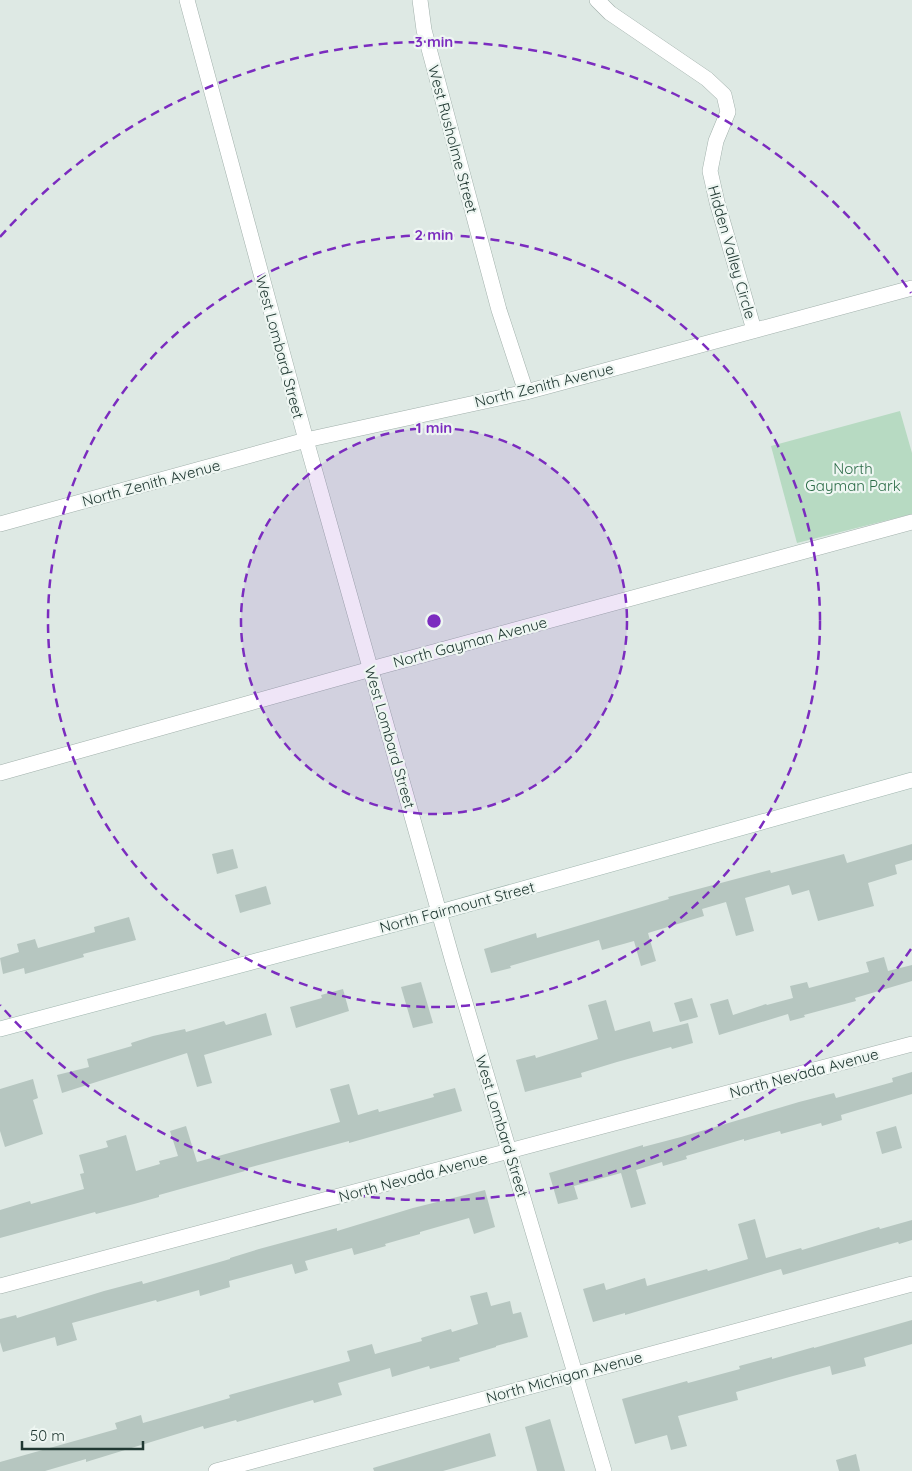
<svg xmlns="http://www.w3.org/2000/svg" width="912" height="1471" viewBox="0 0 912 1471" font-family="Quicksand,sans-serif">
<rect width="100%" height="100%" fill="#dee9e4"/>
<!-- green -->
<path fill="#b7dac2" d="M900 411 912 453V514L797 543 771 446Z"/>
<!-- building -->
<g fill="#b6c6c0">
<path d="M912 844V860L895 865 897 874 868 883 874 906 818 921 809 890 792 895 789 885 745 898 754 931 736 936 726 902 702 909 704 916 648 933 656 961 641 966 634 941 602 950 599 940 510 966 511 968 491 973 484 949 536 933 537 938 669 899 668 897 770 870 771 873 844 854 847 863Z"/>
<path d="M233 849 238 868 217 874 212 854Z"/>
<path d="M266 886 271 904 240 913 235 895Z"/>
<path d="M129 917 136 940 83 954 84 957 25 974 24 968 3 974 0 958 19 952 17 944 35 939 38 948 95 932 94 927Z"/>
<path d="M884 957 888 971 912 965V981L855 998 856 1001 804 1015 805 1017 790 1021 788 1014 719 1035 710 1004 728 999 733 1015 766 1004 767 1005 793 998 790 986 807 982 809 988 869 972 866 962Z"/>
<path d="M421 982 433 1023 413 1028 401 987Z"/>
<path d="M343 989 349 1011 296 1028 290 1007 322 998 321 995Z"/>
<path d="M692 998 698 1017 680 1022 674 1003Z"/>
<path d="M606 1000 615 1031 650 1021 653 1032 688 1023 693 1043 672 1049 671 1047 617 1062 581 1073 582 1077 525 1092 516 1060 535 1055 536 1058 598 1039 588 1005Z"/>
<path d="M266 1013 272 1035 204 1055 212 1083 197 1087 187 1053 62 1093 57 1075 89 1067 87 1059 132 1046 131 1043 153 1036 185 1029 186 1032 224 1021 226 1025Z"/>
<path d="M912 1072V1094L841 1115 842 1120 822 1126 821 1123 781 1134 780 1131 744 1141V1139L686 1156 687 1159 663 1166 662 1162 636 1170 646 1204 631 1208 621 1173 574 1186 578 1199 558 1204 549 1173 643 1145V1147L681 1137 799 1102 834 1093 836 1098 893 1082 892 1078Z"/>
<path d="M33 1079 38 1098 33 1100 43 1134 5 1147 0 1131V1089Z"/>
<path d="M349 1084 358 1115 378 1109 379 1112 434 1097 433 1094 455 1088 462 1111 349 1143V1141L244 1169 245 1171 159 1195V1197L134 1204 96 1214 95 1212 0 1238V1210L30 1201 31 1204 84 1189 80 1174 84 1173 79 1155 108 1147 106 1141 126 1135 136 1171 160 1164 159 1161 178 1156 170 1131 186 1126 197 1162 340 1122 330 1089Z"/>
<path d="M896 1126 902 1148 882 1154 876 1132Z"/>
<path d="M485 1190 495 1227 474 1234 469 1218 420 1232V1234L385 1244 386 1246 354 1255 352 1248 305 1261 308 1270 295 1274 292 1264 229 1281 230 1287 200 1296 199 1290 157 1302 156 1300 72 1323 77 1340 57 1346 55 1337 3 1352 0 1342V1319L16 1315 17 1318 104 1291 142 1281 143 1284 230 1259V1258L259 1249 337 1228V1231L413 1208Z"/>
<path d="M755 1219 766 1258 801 1248 802 1250 879 1227 880 1229 912 1220V1240L899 1244 898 1242 783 1275 781 1269 625 1315V1313L593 1322 583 1289 604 1283 606 1290 645 1278 647 1286 707 1269 708 1271 748 1259 738 1224Z"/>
<path d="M487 1292 491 1306 510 1301 513 1314 521 1312 528 1337 496 1346V1347L459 1358 460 1361 430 1369 429 1366 392 1377 390 1368 338 1383 342 1395 314 1403 313 1400 237 1422 236 1420 204 1429 203 1426 86 1462V1459L45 1471H0V1462L117 1429 115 1423 141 1415 143 1423 230 1398 229 1395 350 1361 347 1351 372 1344 375 1354 422 1341 421 1338 451 1329 452 1332 478 1324 470 1296Z"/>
<path d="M912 1320V1344L864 1358 866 1366 832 1375 830 1366 793 1376 736 1392 738 1400 678 1416 687 1446 671 1450 667 1435 635 1444 622 1399 687 1381 688 1383 740 1369 739 1366 772 1357V1359L814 1347V1348Z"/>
<path d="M550 1419 565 1471H537L525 1427Z"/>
<path d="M490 1433 496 1456 443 1471H374L373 1468Z"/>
<path d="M856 1454 860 1471H839L836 1460Z"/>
</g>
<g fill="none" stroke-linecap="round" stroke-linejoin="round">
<defs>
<g id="street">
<path d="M187 0 306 440 453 962 604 1471"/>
<path d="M420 0 424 30 499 310 526 392"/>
<path d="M597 0 610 13 707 79 724 95 728 112 716 141 710 171 717 202 754 330"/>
<path d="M0 524 306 440 526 392 912 288"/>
<path d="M0 773 371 669 912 522"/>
<path d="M0 1286 912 1044"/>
<path d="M216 1471 912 1284"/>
</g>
<path id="secondary" d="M0 1029 440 912 912 780"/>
</defs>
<!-- street casing -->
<use href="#street" stroke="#a1b0ab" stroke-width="16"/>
<!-- secondary casing -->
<use href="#secondary" stroke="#9eb4ad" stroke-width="16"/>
<!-- street -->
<use href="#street" stroke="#fff" stroke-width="15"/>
<!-- secondary -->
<use href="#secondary" stroke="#fff" stroke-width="15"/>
</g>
<!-- distance rings -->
<circle cx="434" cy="621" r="193" fill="#7b2cbf" fill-opacity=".12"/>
<g fill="none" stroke="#7b2cbf" stroke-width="2.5" stroke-dasharray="9 6">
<circle cx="434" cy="621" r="193"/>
<circle cx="434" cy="621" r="386"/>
<path d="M911 949A579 579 0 0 1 0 1005M0 237A579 579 0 0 1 911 293"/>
</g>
<g text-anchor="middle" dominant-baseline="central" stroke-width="4.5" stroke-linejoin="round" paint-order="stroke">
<!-- street labels -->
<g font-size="15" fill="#203832" stroke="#eef6f2">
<text transform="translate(453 139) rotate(75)">West Rusholme Street</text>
<text transform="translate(732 252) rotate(74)">Hidden Valley Circle</text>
<text transform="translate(280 347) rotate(75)">West Lombard Street</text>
<text transform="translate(544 385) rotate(-14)">North Zenith Avenue</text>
<text transform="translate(151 483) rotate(-15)">North Zenith Avenue</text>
<text transform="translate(470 642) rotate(-15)">North Gayman Avenue</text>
<text transform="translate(390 737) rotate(74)">West Lombard Street</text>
<text transform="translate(457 907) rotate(-15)">North Fairmount Street</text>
<text transform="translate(804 1073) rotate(-15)">North Nevada Avenue</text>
<text transform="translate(502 1126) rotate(73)">West Lombard Street</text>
<text transform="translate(413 1177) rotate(-15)">North Nevada Avenue</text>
<text transform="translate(564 1377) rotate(-15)">North Michigan Avenue</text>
</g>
<!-- park labels -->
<g font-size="15" fill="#2c6c48" stroke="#eef6f2">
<text x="853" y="468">North<tspan x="853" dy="17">Gayman Park</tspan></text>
</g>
</g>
<circle cx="434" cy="621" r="8" fill="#7b2cbf" stroke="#eef6f2" stroke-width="2.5"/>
<g font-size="15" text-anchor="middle" font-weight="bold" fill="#7b2cbf" stroke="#eef6f2" stroke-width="4.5" stroke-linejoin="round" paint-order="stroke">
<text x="434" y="47">3 min</text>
<text x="434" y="240">2 min</text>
<text x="434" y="433">1 min</text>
</g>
<!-- scale -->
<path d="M22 1441v8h121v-8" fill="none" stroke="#203832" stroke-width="2.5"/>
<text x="30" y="1441" font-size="15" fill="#203832" stroke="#eef6f2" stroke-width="4" paint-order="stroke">50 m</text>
</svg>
